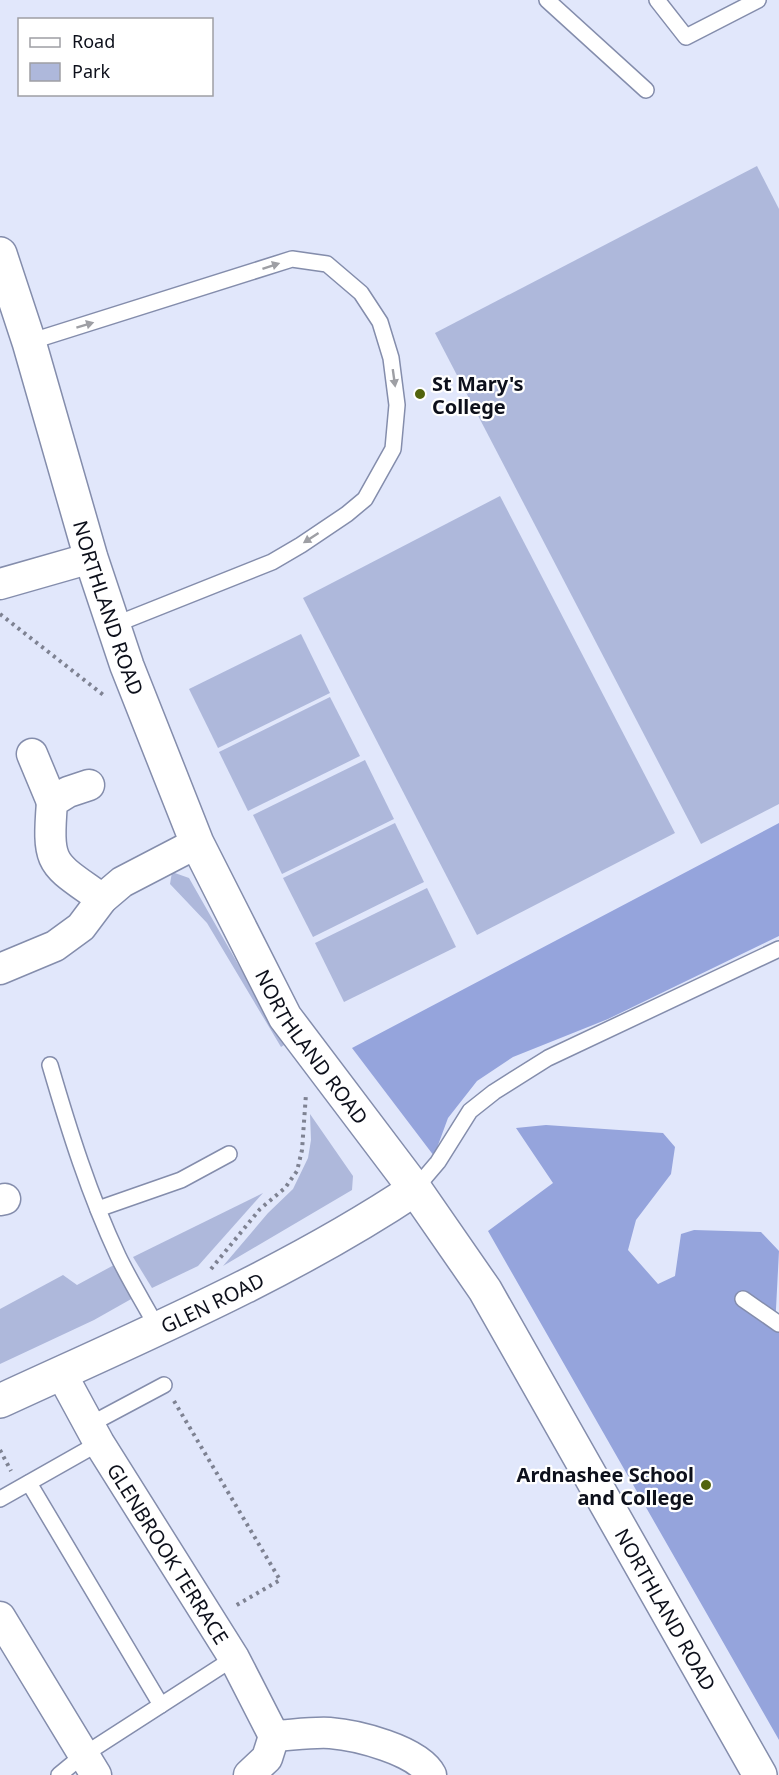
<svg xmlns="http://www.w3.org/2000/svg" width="779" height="1775" viewBox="0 0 779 1775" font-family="'Noto Sans',sans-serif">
<rect width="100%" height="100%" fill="#e1e7fb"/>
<!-- green -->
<g fill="#aeb8db">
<path d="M757 166 779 209V804L701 844 435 333Z"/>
<path d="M500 496 675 833 477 935 303 598Z"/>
<path d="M301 634 330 693 218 748 189 689Z"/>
<path d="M330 697 360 756 248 811 219 752Z"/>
<path d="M365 760 394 819 282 874 253 815Z"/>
<path d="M395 823 424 882 313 937 283 878Z"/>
<path d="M172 872 189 878 284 1045 281 1047 207 923 170 884Z"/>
<path d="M427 888 456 947 344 1002 315 943Z"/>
<path d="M310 1114 353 1176 352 1190 223 1266 268 1213 293 1189 308 1158 311 1140Z"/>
<path d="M263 1193 198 1266 152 1288 133 1257Z"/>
<path d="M114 1265 133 1298 94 1320 0 1364V1309L63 1275 77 1285Z"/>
</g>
<!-- forest -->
<g fill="#95a4dc">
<path d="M779 823V936L608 1019 513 1057 477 1081 448 1118 434 1156 352 1048Z"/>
<path d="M546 1125 663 1133 675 1147 671 1174 636 1220 628 1250 658 1284 675 1276 681 1234 694 1230 761 1232 779 1251 775 1328 779 1332V1740L488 1231 553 1183 516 1128Z"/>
</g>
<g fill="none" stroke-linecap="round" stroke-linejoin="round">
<defs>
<g id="service">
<path d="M547 0 646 90"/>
<path d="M657 0 686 37 758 0"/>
<path d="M29 342 292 259 327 264 361 293 380 322 391 358 397 405 393 449 365 499 347 514 301 545 272 562 114 625"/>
<path d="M50 1065C69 1130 89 1194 118 1256 130 1281 145 1305 158 1329"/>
<path d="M415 1189 438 1162 470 1111 494 1092 548 1058 779 949"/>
<path d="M98 1209 181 1180 229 1154"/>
<path d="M743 1299 779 1324"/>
<path d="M89 1425 164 1385"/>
<path d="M29 1483 161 1705"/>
<path d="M0 1499 99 1443"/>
<path d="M59 1775 82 1756 234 1658"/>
</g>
<g id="minor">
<path d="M0 584 91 558"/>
<path d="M32 754 52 802"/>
<path d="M89 785 68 792 52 802C47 867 51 862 102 899"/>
<path d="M0 969 55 946 81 927 102 899 122 882 197 843"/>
<path d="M0 1200 5 1199"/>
<path id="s1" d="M61 1373 99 1443 234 1658 274 1736"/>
<path d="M0 1617 96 1775"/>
<path d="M274 1736C292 1735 312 1732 330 1733 356 1735 418 1750 431 1775"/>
<path d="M249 1775 267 1758 274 1736"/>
</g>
<g id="tertiary">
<path id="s2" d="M0 1401C141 1336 286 1275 415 1189"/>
</g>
<g id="secondary">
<path id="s3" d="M0 254 29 342 91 558 127 666 197 843 285 1017 415 1189 485 1290 760 1775"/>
</g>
</defs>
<!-- service casing -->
<use href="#service" stroke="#848dac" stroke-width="18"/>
<!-- minor casing -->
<use href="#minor" stroke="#848dac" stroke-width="33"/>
<!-- tertiary casing -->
<use href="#tertiary" stroke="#848dac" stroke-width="36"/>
<!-- secondary casing -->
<use href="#secondary" stroke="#848dac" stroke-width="36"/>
<!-- path -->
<g stroke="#7e8292" stroke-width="4" stroke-dasharray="3 4.5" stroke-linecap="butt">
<path d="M0 614 106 697"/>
<path d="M211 1269 260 1209 285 1188 297 1171 302 1150 306 1094"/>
<path d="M174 1401 280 1580 235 1606"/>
<path d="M0 1450 11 1471"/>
</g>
<!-- service -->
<use href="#service" stroke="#fff" stroke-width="15"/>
<!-- minor -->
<use href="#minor" stroke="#fff" stroke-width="30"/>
<!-- tertiary -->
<use href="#tertiary" stroke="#fff" stroke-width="33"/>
<!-- secondary -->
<use href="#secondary" stroke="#fff" stroke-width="33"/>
</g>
<!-- one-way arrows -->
<defs><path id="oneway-solid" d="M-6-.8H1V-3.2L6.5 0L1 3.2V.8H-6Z" transform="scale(1.5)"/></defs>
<g fill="#9e9fa4">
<use href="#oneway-solid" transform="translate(271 266) rotate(-18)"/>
<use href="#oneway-solid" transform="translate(85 325) rotate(-17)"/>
<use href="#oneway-solid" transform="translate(394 378) rotate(82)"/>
<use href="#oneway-solid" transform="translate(311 538) rotate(147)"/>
</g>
<!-- markers -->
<g fill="#52640d" stroke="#fff" stroke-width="2">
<circle cx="420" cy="394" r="6"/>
<circle cx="706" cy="1485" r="6"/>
</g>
<g text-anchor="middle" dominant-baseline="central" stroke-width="4.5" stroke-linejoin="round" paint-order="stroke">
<!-- poi labels -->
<g font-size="20" font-weight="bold" fill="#0d101b" stroke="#fff" text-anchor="start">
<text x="432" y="383">St Mary's<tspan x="432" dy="23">College</tspan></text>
<text x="694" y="1474" text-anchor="end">Ardnashee School<tspan x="694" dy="23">and College</tspan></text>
</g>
<!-- street labels -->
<g font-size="20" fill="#0d101b" stroke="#fff">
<text stroke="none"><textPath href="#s3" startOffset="370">NORTHLAND ROAD</textPath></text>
<text stroke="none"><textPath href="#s3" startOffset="856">NORTHLAND ROAD</textPath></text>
<text stroke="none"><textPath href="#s2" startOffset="234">GLEN ROAD</textPath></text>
<text stroke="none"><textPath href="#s1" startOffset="210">GLENBROOK TERRACE</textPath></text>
<text stroke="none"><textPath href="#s3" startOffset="1522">NORTHLAND ROAD</textPath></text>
</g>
</g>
<!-- legend -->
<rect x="18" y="18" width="195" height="78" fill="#ffffff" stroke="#9e9fa4" stroke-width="1.5"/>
<rect x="30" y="38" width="30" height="9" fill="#ffffff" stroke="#9e9fa4" stroke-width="1.5"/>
<text x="72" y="48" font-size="18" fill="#0d101b">Road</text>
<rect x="30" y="63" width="30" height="18" fill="#aeb8db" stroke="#9e9fa4" stroke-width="1.5"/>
<text x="72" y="78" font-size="18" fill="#0d101b">Park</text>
</svg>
